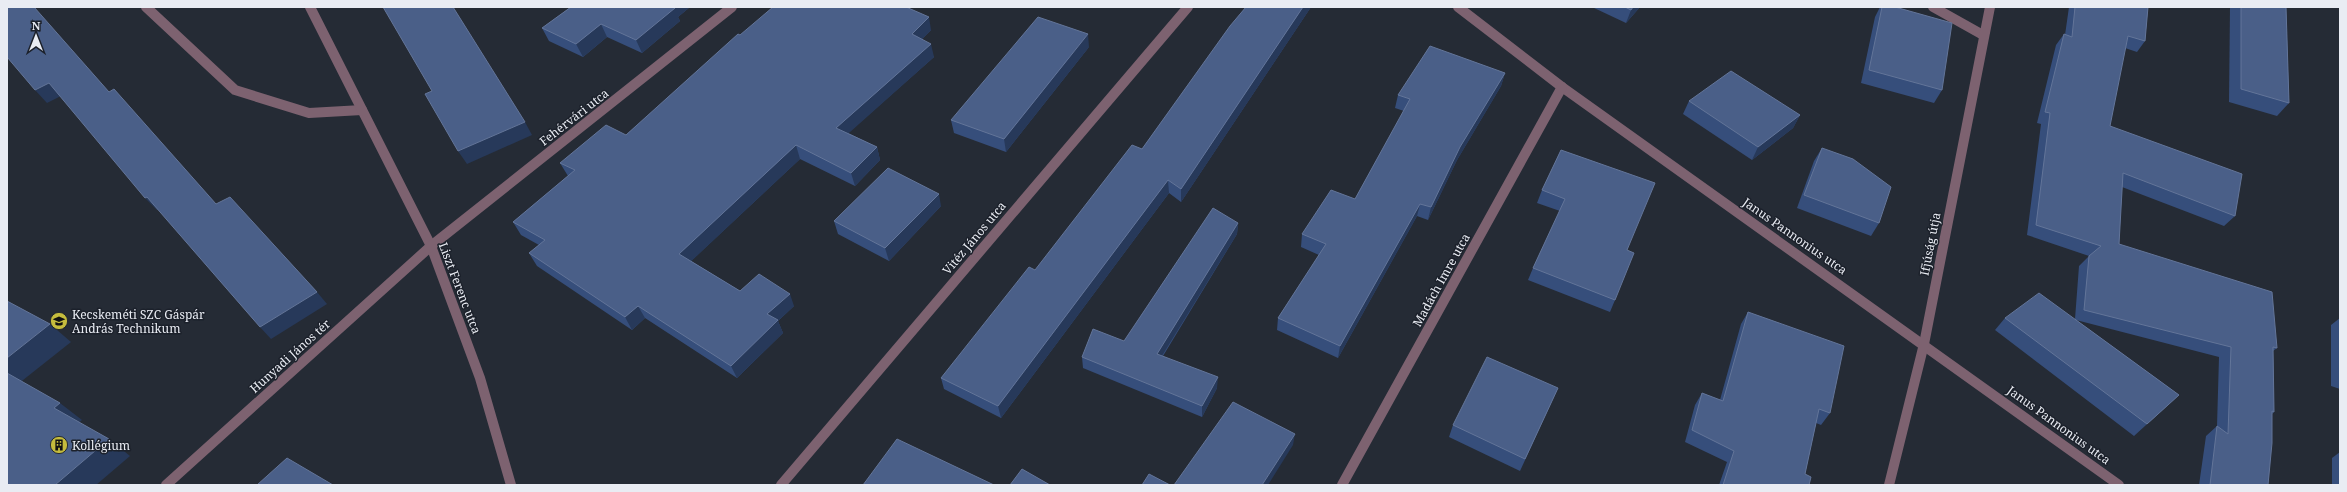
<svg xmlns="http://www.w3.org/2000/svg" width="2347" height="492" viewBox="0 0 2347 492" font-family="'Noto Serif',serif">
<rect width="100%" height="100%" fill="#252b35"/>
<g fill="none" stroke-linecap="round" stroke-linejoin="round">
<!-- minor -->
<g stroke="#7d6270" stroke-width="10">
<path d="M146 7 235 90 309 113 362 110"/>
<path d="M310 7 431 246 480 378 511 485"/>
<path d="M1458 7 1562 87 2119 485"/>
<path d="M1933 7 1983 35"/>
<path d="M166 485 431 246 732 7"/>
<path d="M781 485 1188 7"/>
<path d="M1342 485 1562 87"/>
<path d="M1889 485 1924 344 1990 7"/>
</g>
</g>
<!-- wall -->
<g fill="#364e7b">
<path d="M571 7H690L678 17 680 21 642 53 607 37 583 57 549 41 542 28Z"/>
<path d="M1246 7H1311L1181 202 1169 193 1001 418 944 389 941 378 1142 149Z"/>
<path d="M1592 7H1640L1626 23Z"/>
<path d="M1880 7H1895L1942 90 1934 103 1861 83 1875 17Z"/>
<path d="M2069 7H2148L2145 41 2137 52 2125 48 2110 126 2235 216 2224 226 2122 187 2119 244 2277 348 2273 351 2274 412 2272 414 2268 485H2199L2206 436 2217 426 2219 357 2076 320 2179 395 2134 436 1995 330 2005 318 2075 319 2079 266 2089 256 2027 235 2041 124 2037 123 2056 45 2064 34 2065 35Z"/>
<path d="M2230 7H2286L2289 103 2277 116 2229 102Z"/>
<path d="M931 30 922 39 934 57 848 133 877 147 880 160 855 186 800 159 691 261 740 291 794 306 778 321 783 333 737 378 645 318 632 330 537 266 529 253 539 245 521 235 513 222 568 176 560 163 626 135 740 35Z"/>
<path d="M1089 47 1006 152 954 133 951 120Z"/>
<path d="M1505 73 1501 86 1457 160 1428 220 1417 216 1338 358 1277 330 1278 318 1319 255 1301 247 1302 234 1355 199 1404 111 1395 108 1398 95Z"/>
<path d="M1689 101 1800 115 1793 128 1752 160 1683 114Z"/>
<path d="M1822 148 1879 223 1871 236 1797 208 1814 161Z"/>
<path d="M1561 150 1627 250 1615 300 1610 312 1528 280 1533 268 1560 211 1537 203 1542 190Z"/>
<path d="M941 206 889 261 838 234 834 221Z"/>
<path d="M1238 223 1237 234 1163 356 1217 388 1202 417 1083 368 1082 357 1124 341Z"/>
<path d="M1748 312 1830 413 1821 425 1816 423 1805 474 1809 485H1719L1727 462 1685 442 1695 405 1702 393 1720 400 1741 324Z"/>
<path d="M2340 318V389L2331 386V325Z"/>
<path d="M1558 388 1520 471 1449 437 1453 425Z"/>
<path d="M2340 452V485H2332V458Z"/>
</g>
<!-- shaded-wall -->
<g fill="#27395a">
<path d="M671 7H690L678 17 680 21 642 53 636 40Z"/>
<path d="M1303 7H1311L1181 202V189Z"/>
<path d="M1633 7H1640L1626 23 1631 10Z"/>
<path d="M929 17 931 30 914 47 912 34Z"/>
<path d="M601 24 607 37 583 57 576 44Z"/>
<path d="M1088 34 1089 47 1006 152 1004 139Z"/>
<path d="M931 44 934 57 840 141 836 128Z"/>
<path d="M1505 73 1501 86 1457 160 1428 220 1431 207 1460 147Z"/>
<path d="M49 83 61 96 47 103 35 90Z"/>
<path d="M1800 115 1793 128 1752 160 1758 147Z"/>
<path d="M525 122 532 135 467 164 458 151Z"/>
<path d="M796 145 800 159 685 267 679 254Z"/>
<path d="M877 147 880 160 855 186 851 173Z"/>
<path d="M1168 180 1169 193 1001 418 998 406Z"/>
<path d="M939 194 941 206 889 261 885 248Z"/>
<path d="M147 197 159 210H157L145 198Z"/>
<path d="M1420 204 1417 216 1338 358 1340 346Z"/>
<path d="M1238 223 1237 234 1157 364V354Z"/>
<path d="M317 292 327 304 271 339 260 327Z"/>
<path d="M790 294 794 306 778 321 783 333 737 378 731 366 767 314Z"/>
<path d="M638 306 645 318 632 330 625 317Z"/>
<path d="M50 324 71 342 18 384 7 376V358Z"/>
<path d="M1218 377 1217 388 1202 417V406Z"/>
<path d="M60 403 82 420 76 425 54 408Z"/>
<path d="M1295 434 1293 445 1268 485H1262Z"/>
<path d="M109 439 130 456 96 485H55Z"/>
</g>
<!-- building -->
<g fill="#4a5f88" stroke="#637599">
<path d="M7 7H34L109 92 114 89 216 204 230 197 317 292 260 327 147 197 145 198 49 83 35 90 7 57Z"/>
<path d="M383 7H453L525 122 458 151 425 94 432 91Z"/>
<path d="M571 7H672L675 8 636 40 601 24 576 44 542 28Z"/>
<path d="M773 7H906L929 17 912 34 931 44 836 128 877 147 851 173 796 145 679 254 740 291 759 274 790 294 767 314 778 320 731 366 638 306 625 317 529 253 545 240 513 222 575 170 560 163 606 125 626 135 738 34 740 35Z"/>
<path d="M1246 7H1303L1181 189 1168 180 998 406 941 378 1029 267 1035 270 1132 145 1142 149 1230 26Z"/>
<path d="M1625 7H1633L1631 10Z"/>
<path d="M1882 7H1895L1952 23 1942 90 1869 70Z"/>
<path d="M2075 7H2148L2145 41 2128 36 2110 126 2242 174 2235 216 2123 173 2119 244 2272 292 2277 348 2273 347 2274 412 2272 411V443L2268 485H2210L2217 426 2228 434 2231 347 2084 310 2089 256 2101 246 2036 225 2050 113 2045 112 2064 34 2072 37Z"/>
<path d="M2241 7H2286L2289 103 2241 89Z"/>
<path d="M1038 17 1088 34 1004 139 951 120Z"/>
<path d="M1430 46 1505 73 1460 147 1431 207 1420 204 1340 346 1278 318 1326 244 1302 234 1331 190 1355 199 1410 99 1398 95Z"/>
<path d="M1731 71 1800 115 1758 147 1689 101Z"/>
<path d="M1822 148 1853 159 1891 187 1879 223 1804 195Z"/>
<path d="M1561 150 1655 183 1627 250 1634 253 1615 300 1533 268 1565 199 1542 190Z"/>
<path d="M888 168 939 194 885 248 834 221Z"/>
<path d="M1213 208 1238 223 1157 354 1218 377 1202 406 1082 357 1093 329 1124 341Z"/>
<path d="M2039 293 2179 395 2147 424 2005 318Z"/>
<path d="M7 301 50 324 7 358Z"/>
<path d="M1748 312 1844 346 1830 413 1819 409 1805 474 1811 477 1809 485H1723L1734 451 1692 430 1702 393 1723 401Z"/>
<path d="M1487 357 1558 388 1525 459 1453 425Z"/>
<path d="M7 373 60 403 54 408 109 439 55 485H7Z"/>
<path d="M1233 402 1295 434 1262 485H1174Z"/>
<path d="M897 439 994 485H863Z"/>
<path d="M287 458 333 485H257Z"/>
<path d="M1022 469 1050 485H1010Z"/>
<path d="M1149 474 1170 485H1142Z"/>
</g>
<!-- icons -->
<defs>
<symbol id="school-disc" viewBox="-11 -11 22 22"><circle r="9.5" fill="#c5bc3d" stroke="#1c212b"/><path d="M0-5L7-2L0 1L-7-2ZM-4 1L0 2.5L4 1V4Q0 6-4 4Z" fill="#111"/></symbol>
<symbol id="building-disc" viewBox="-11 -11 22 22"><circle r="9.5" fill="#c5bc3d" stroke="#1c212b"/><path d="M-4-6H4V6H1V3H-1V6H-4ZM-2.5-4.3h1.7v1.8h-1.7ZM.8-4.3h1.7v1.8H.8ZM-2.5-1h1.7V.8h-1.7ZM.8-1h1.7V.8H.8Z" fill="#111"/></symbol>
</defs>
<g fill-rule="evenodd">
<use href="#school-disc" x="49" y="311" width="20" height="20"/>
<use href="#building-disc" x="49" y="435" width="20" height="20"/>
</g>
<g text-anchor="middle" dominant-baseline="central" stroke-width="3" stroke-linejoin="round" paint-order="stroke">
<!-- street labels -->
<g font-size="12" fill="#e9ecf3" stroke="#1c212b">
<text transform="translate(574 117) rotate(-38)">Fehérvári utca</text>
<text transform="translate(1795 236) rotate(35)">Janus Pannonius utca</text>
<text transform="translate(974 238) rotate(-50)">Vitéz János utca</text>
<text transform="translate(1930 244) rotate(-79)">Ifjúság útja</text>
<text transform="translate(1441 280) rotate(-61)">Madách Imre utca</text>
<text transform="translate(460 288) rotate(69)">Liszt Ferenc utca</text>
<text transform="translate(290 356) rotate(-42)">Hunyadi János tér</text>
<text transform="translate(2059 425) rotate(36)">Janus Pannonius utca</text>
</g>
<!-- poi labels -->
<g font-size="12" fill="#e9ecf3" stroke="#1c212b" text-anchor="start">
<text x="72" y="314">Kecskeméti SZC Gáspár<tspan x="72" dy="14">András Technikum</tspan></text>
<text x="72" y="445">Kollégium</text>
</g>
</g>
<!-- border -->
<rect width="2347" height="492" fill="none" stroke="#e9ecf3" stroke-width="16"/>
<!-- north arrow -->
<g transform="translate(36 36)" stroke="#1c212b" stroke-width="3" paint-order="stroke">
<path d="M0-3L7 15L0 10L-7 15Z" fill="#e9ecf3"/>
<text y="-6" font-size="11" font-weight="bold" text-anchor="middle" fill="#e9ecf3">N</text>
</g>
</svg>
